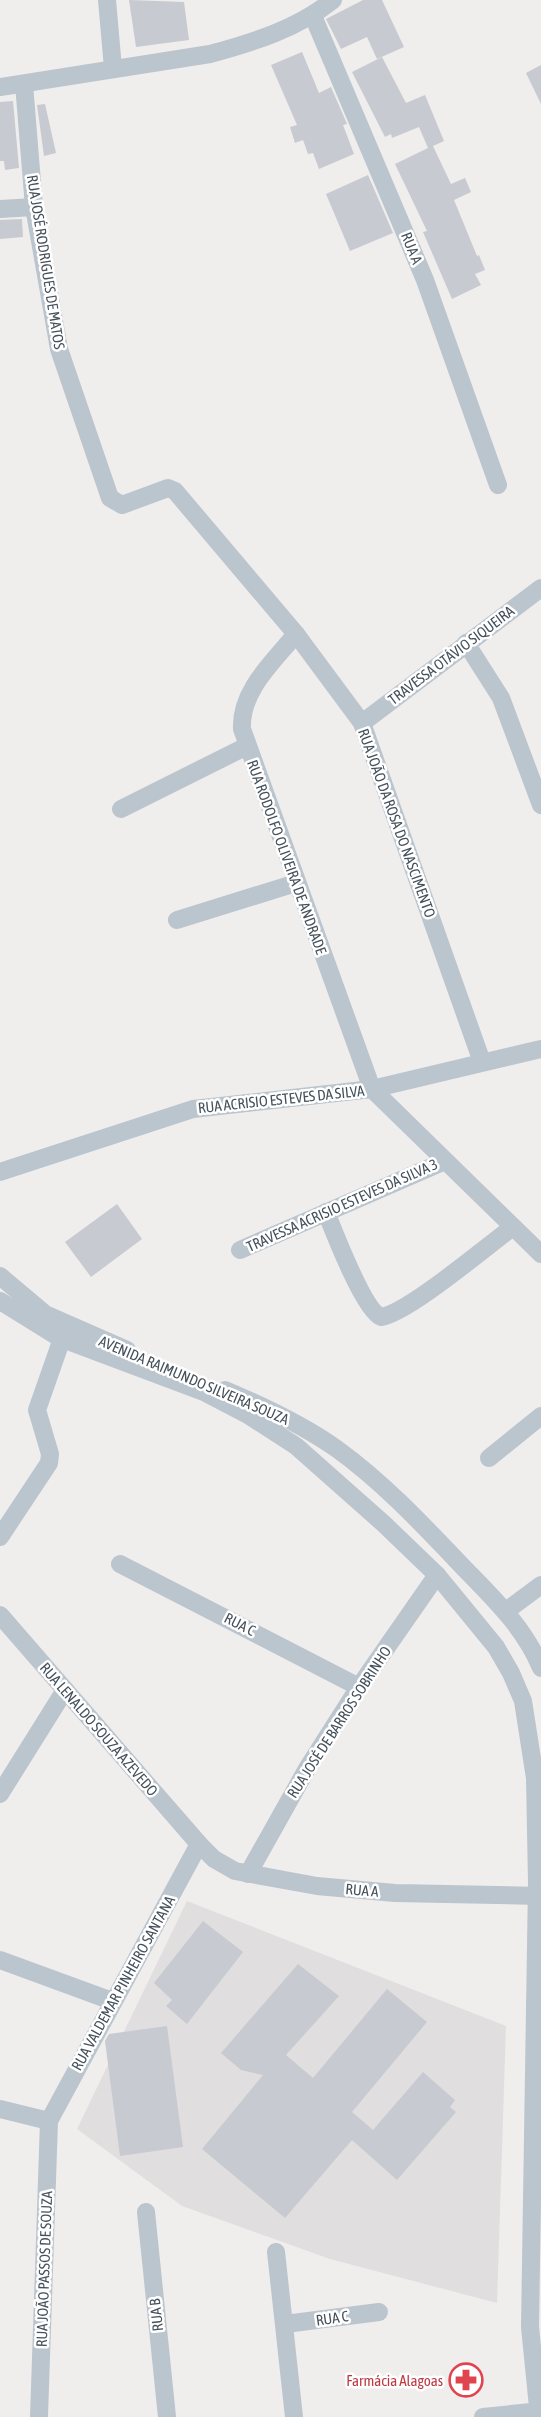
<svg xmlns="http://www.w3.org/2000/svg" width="541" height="2417" viewBox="0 0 541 2417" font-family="'Asap Condensed',sans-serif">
<rect width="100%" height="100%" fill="#f0eded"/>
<!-- education -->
<path fill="#e1dedf" d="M187 1901 506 2026 497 2303 330 2259 182 2206 77 2129Z"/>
<!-- building -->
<g fill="#c7cad0">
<path d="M129 0 184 2 189 40 136 47Z"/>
<path d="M363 0H382L404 47 377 59 367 37 341 49 326 19Z"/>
<path d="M302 52 319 93 331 87 347 124 343 125 354 154 319 169 313 153 308 154 303 140 295 143 290 127 297 125 271 65Z"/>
<path d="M382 57 406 103 425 95 444 141 433 146 451 184 465 178 471 192 454 200 477 256 479 255 485 270 475 274 481 285 452 299 423 232 427 231 395 164 428 148 419 127 392 138 391 134 385 137 352 72Z"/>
<path d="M541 65V104L526 73Z"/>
<path d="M13 101 19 168 5 170 4 161H0V102Z"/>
<path d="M45 104 56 153 44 156 37 105Z"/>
<path d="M368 175 393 233 350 251 326 194Z"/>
<path d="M22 219 23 237 0 239V220Z"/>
<path d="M117 1204 142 1239 91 1277 65 1242Z"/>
<path d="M203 1921 243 1952 187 2024 166 2006 172 2000 154 1983Z"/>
<path d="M298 1964 339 1996 286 2055 313 2078 387 1989 427 2022 352 2112 373 2130 423 2072 455 2100 450 2107 456 2112 397 2180 352 2140 285 2218 202 2149 263 2075 241 2070 221 2053Z"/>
<path d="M167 2026 183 2147 120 2156 105 2041 109 2034Z"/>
</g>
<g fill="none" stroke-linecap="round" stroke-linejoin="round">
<!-- minor -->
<g stroke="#bbc5cd" stroke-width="18">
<path d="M107 0 113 68"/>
<path d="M313 16 425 280 498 485"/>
<path d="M24 84 34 207 59 349 110 498 122 505 168 488 175 491 296 634 362 723 482 1062"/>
<path d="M0 87 210 54C254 42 297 29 333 0"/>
<path d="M0 209 34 207"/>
<path d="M296 634C273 662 240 691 242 729L372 1089 541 1049"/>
<path d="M466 643 501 698 541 805"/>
<path d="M362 723 541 588"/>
<path d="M121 809 247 746"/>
<path d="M177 920 296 883"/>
<path d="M0 1172 193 1109 372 1089 541 1254"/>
<path d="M326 1212C334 1232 364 1310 381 1317 408 1313 487 1246 513 1227"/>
<path d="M240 1250 445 1161"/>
<path d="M0 1276 45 1314 127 1350"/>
<path d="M0 1301 60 1338 204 1392 248 1415 296 1446 384 1524 437 1575 496 1647 511 1673 523 1701 535 1778 537 1883 530 2327 539 2417"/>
<path d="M225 1390C263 1406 303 1425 337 1449 384 1483 424 1526 464 1568 493 1598 525 1628 541 1668"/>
<path d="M489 1458 541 1416"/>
<path d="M0 1537 49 1463 50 1454 37 1410 65 1330"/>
<path d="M120 1564 359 1687"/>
<path d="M506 1611 541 1585"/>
<path d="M0 1615 199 1844 214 1859 235 1871 317 1886 395 1893 541 1896"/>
<path d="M0 1794 65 1690"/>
<path d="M248 1874 308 1767 359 1687 437 1575"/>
<path d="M0 1960 112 2001"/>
<path d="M0 2109 49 2121"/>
<path d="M146 2212 167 2417"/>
<path d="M276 2252 294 2417"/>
<path d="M285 2324 379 2312"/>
<path d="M39 2417 49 2121 199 1844"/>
<path d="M483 2417 541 2411"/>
</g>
</g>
<!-- icons -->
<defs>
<symbol id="pharmacy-ring" viewBox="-11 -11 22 22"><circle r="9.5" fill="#fff" stroke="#e0444e" stroke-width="1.5"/><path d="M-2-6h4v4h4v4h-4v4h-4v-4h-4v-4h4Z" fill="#e0444e"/></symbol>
</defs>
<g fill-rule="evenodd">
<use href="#pharmacy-ring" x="447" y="2361" width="38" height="38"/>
</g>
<g text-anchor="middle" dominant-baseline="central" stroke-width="5" stroke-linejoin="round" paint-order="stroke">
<!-- street labels -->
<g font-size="15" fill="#45515b" stroke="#fff">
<text transform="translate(412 248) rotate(68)">RUA A</text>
<text transform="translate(46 262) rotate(81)">RUA JOSÉ RODRIGUES DE MATOS</text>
<text transform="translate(451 655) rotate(-37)">TRAVESSA OTÁVIO SIQUEIRA</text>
<text transform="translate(397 823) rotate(70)">RUA JOÃO DA ROSA DO NASCIMENTO</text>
<text transform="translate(287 857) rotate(70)">RUA RODOLFO OLIVEIRA DE ANDRADE</text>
<text transform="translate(281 1099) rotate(-6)">RUA ACRISIO ESTEVES DA SILVA</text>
<text transform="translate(342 1205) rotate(-24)">TRAVESSA ACRISIO ESTEVES DA SILVA 3</text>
<text transform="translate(194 1380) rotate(23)">AVENIDA RAIMUNDO SILVEIRA SOUZA</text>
<text transform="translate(240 1624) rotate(27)">RUA C</text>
<text transform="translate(339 1722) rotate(-57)">RUA JOSÉ DE BARROS SOBRINHO</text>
<text transform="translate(99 1729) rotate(49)">RUA LENALDO SOUZA AZEVEDO</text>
<text transform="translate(362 1890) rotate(5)">RUA A</text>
<text transform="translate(123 1983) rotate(-61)">RUA VALDEMAR PINHEIRO SANTANA</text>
<text transform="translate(44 2269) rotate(-88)">RUA JOÃO PASSOS DE SOUZA</text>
<text transform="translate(156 2315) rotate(-96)">RUA B</text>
<text transform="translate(332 2318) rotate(-8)">RUA C</text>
</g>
<!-- health labels -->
<g font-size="15" fill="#be3a42" stroke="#fff" text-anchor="end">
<text x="443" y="2380">Farmácia Alagoas</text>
</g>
</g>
</svg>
